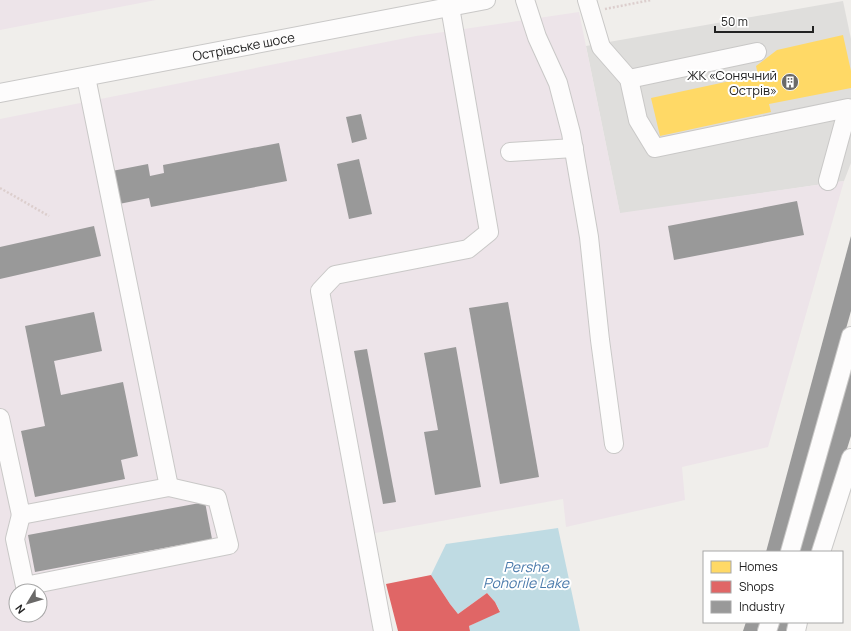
<svg xmlns="http://www.w3.org/2000/svg" width="851" height="631" viewBox="0 0 851 631" font-family="Manrope,sans-serif">
<rect width="100%" height="100%" fill="#f0eeeb"/>
<!-- residential -->
<path fill="#dfdedc" d="M843 1 851 39V163L844 181 620 214 586 46Z"/>
<!-- industrial -->
<g fill="#ede4e9" fill-rule="evenodd">
<path d="M0 0H156L0 30Z"/>
<path d="M579 12 620 213 844 181 768 447 682 467 685 500 566 527 563 499 359 536 373 631H0V119L416 36ZM16 591H40V615H16Z"/>
</g>
<!-- water -->
<path fill="#bfdbe3" d="M558 528 580 631H470L469 626 500 611 495 602 487 593 458 614 450 604 431 575 446 544Z"/>
<!-- homes -->
<path fill="#ffd966" d="M843 35 851 71V88L769 104 771 112 660 136 651 98 758 75 756 66 777 50Z"/>
<!-- shops -->
<path fill="#e06666" d="M431 575 450 604 458 614 487 593 495 602 500 612 469 626 470 631H398L386 584Z"/>
<!-- industry -->
<g fill="#999">
<path d="M361 114 367 139 352 143 346 117Z"/>
<path d="M279 143 287 181 151 207 149 198 119 204 112 171 148 164 150 176 164 173 163 165Z"/>
<path d="M359 159 372 214 349 219 337 164Z"/>
<path d="M797 201 804 235 674 260 668 226Z"/>
<path d="M94 226 101 256 0 279V247Z"/>
<path d="M851 236V311L783 552H766Z"/>
<path d="M508 302 539 477 500 484 469 308Z"/>
<path d="M94 312 102 351 54 361 61 395 123 382 138 456 121 460 125 479 35 497 21 431 45 426 25 326Z"/>
<path d="M456 347 481 487 435 495 424 432 438 430 424 353Z"/>
<path d="M367 349 396 502 383 504 354 351Z"/>
<path d="M851 369V436L815 552H797Z"/>
<path d="M205 502 212 539 35 572 28 535Z"/>
<path d="M746 622H764L761 631H743Z"/>
<path d="M776 622H793L791 631H773Z"/>
</g>
<g fill="none" stroke-linecap="round" stroke-linejoin="round">
<defs>
<g id="minor">
<path d="M525 0 537 37 558 83 571 133 589 237 600 340 614 444"/>
<path d="M587 0 601 47 629 79 638 120 655 148 848 108 828 181"/>
<path d="M629 79 757 52"/>
<path id="s1" d="M0 93 486 0"/>
<path d="M510 152 574 148"/>
<path d="M0 418 21 515 169 487 86 77"/>
<path d="M21 515 15 539 25 586 229 545 217 498 169 487"/>
<path d="M790 552 851 336"/>
<path d="M821 552 851 458"/>
<path d="M383 631 320 291 335 275 468 249 489 232 450 7"/>
<path d="M767 631 770 622"/>
<path d="M796 631 798 622"/>
</g>
</defs>
<!-- minor casing -->
<use href="#minor" stroke="#c9c8c7" stroke-width="20"/>
<!-- path -->
<g stroke="#dccecd" stroke-width="2.5" stroke-dasharray="2 2" stroke-linecap="butt">
<path d="M605 9 651 0"/>
<path d="M0 188 49 216"/>
</g>
<!-- minor -->
<use href="#minor" stroke="#fdfcfc" stroke-width="18"/>
</g>
<!-- icons -->
<defs>
<symbol id="building-disc" viewBox="-11 -11 22 22"><circle r="9.5" fill="#6a6968" stroke="#fff"/><path d="M-4-6H4V6H1V3H-1V6H-4ZM-2.5-4.3h1.7v1.8h-1.7ZM.8-4.3h1.7v1.8H.8ZM-2.5-1h1.7V.8h-1.7ZM.8-1h1.7V.8H.8Z" fill="#fff"/></symbol>
</defs>
<g fill-rule="evenodd">
<use href="#building-disc" x="780" y="72" width="20" height="20"/>
</g>
<g text-anchor="middle" dominant-baseline="central" stroke-width="4" stroke-linejoin="round" paint-order="stroke">
<!-- street labels -->
<g font-size="13" fill="#222" stroke="#fff">
<text stroke="none"><textPath href="#s1" startOffset="248">Острівське шосе</textPath></text>
</g>
<!-- poi labels -->
<g font-size="13" fill="#222" stroke="#fff" text-anchor="end">
<text x="777" y="75">ЖК «Сонячний<tspan x="777" dy="15">Острів»</tspan></text>
</g>
<!-- water labels -->
<g font-size="14" font-style="italic" fill="#4a7aab" stroke="#fff">
<text x="526" y="566">Pershe<tspan x="526" dy="16">Pohorile Lake</tspan></text>
</g>
</g>
<!-- legend -->
<rect x="703" y="551" width="140" height="72" fill="#ffffff" stroke="#a7a7a7"/>
<rect x="711" y="561" width="20" height="12" fill="#ffd966" stroke="#a7a7a7"/>
<text x="739" y="571" font-size="12" fill="#222222">Homes</text>
<rect x="711" y="581" width="20" height="12" fill="#e06666" stroke="#a7a7a7"/>
<text x="739" y="591" font-size="12" fill="#222222">Shops</text>
<rect x="711" y="601" width="20" height="12" fill="#999999" stroke="#a7a7a7"/>
<text x="739" y="611" font-size="12" fill="#222222">Industry</text>
<!-- north arrow -->
<g transform="translate(28 603) rotate(232)"><circle r="19" fill="#ffffff" stroke="#a7a7a7"/>
<path d="M0-3L7 15L0 10L-7 15Z" fill="#6a6968"/>
<text y="-6" font-size="11" font-weight="bold" text-anchor="middle" fill="#222222">N</text>
</g>
<!-- scale -->
<path d="M715 26v6h98v-6" fill="none" stroke="#222222" stroke-width="2"/>
<text x="721" y="26" font-size="12" fill="#222222" stroke="#ffffff" stroke-width="3" paint-order="stroke">50 m</text>
</svg>
